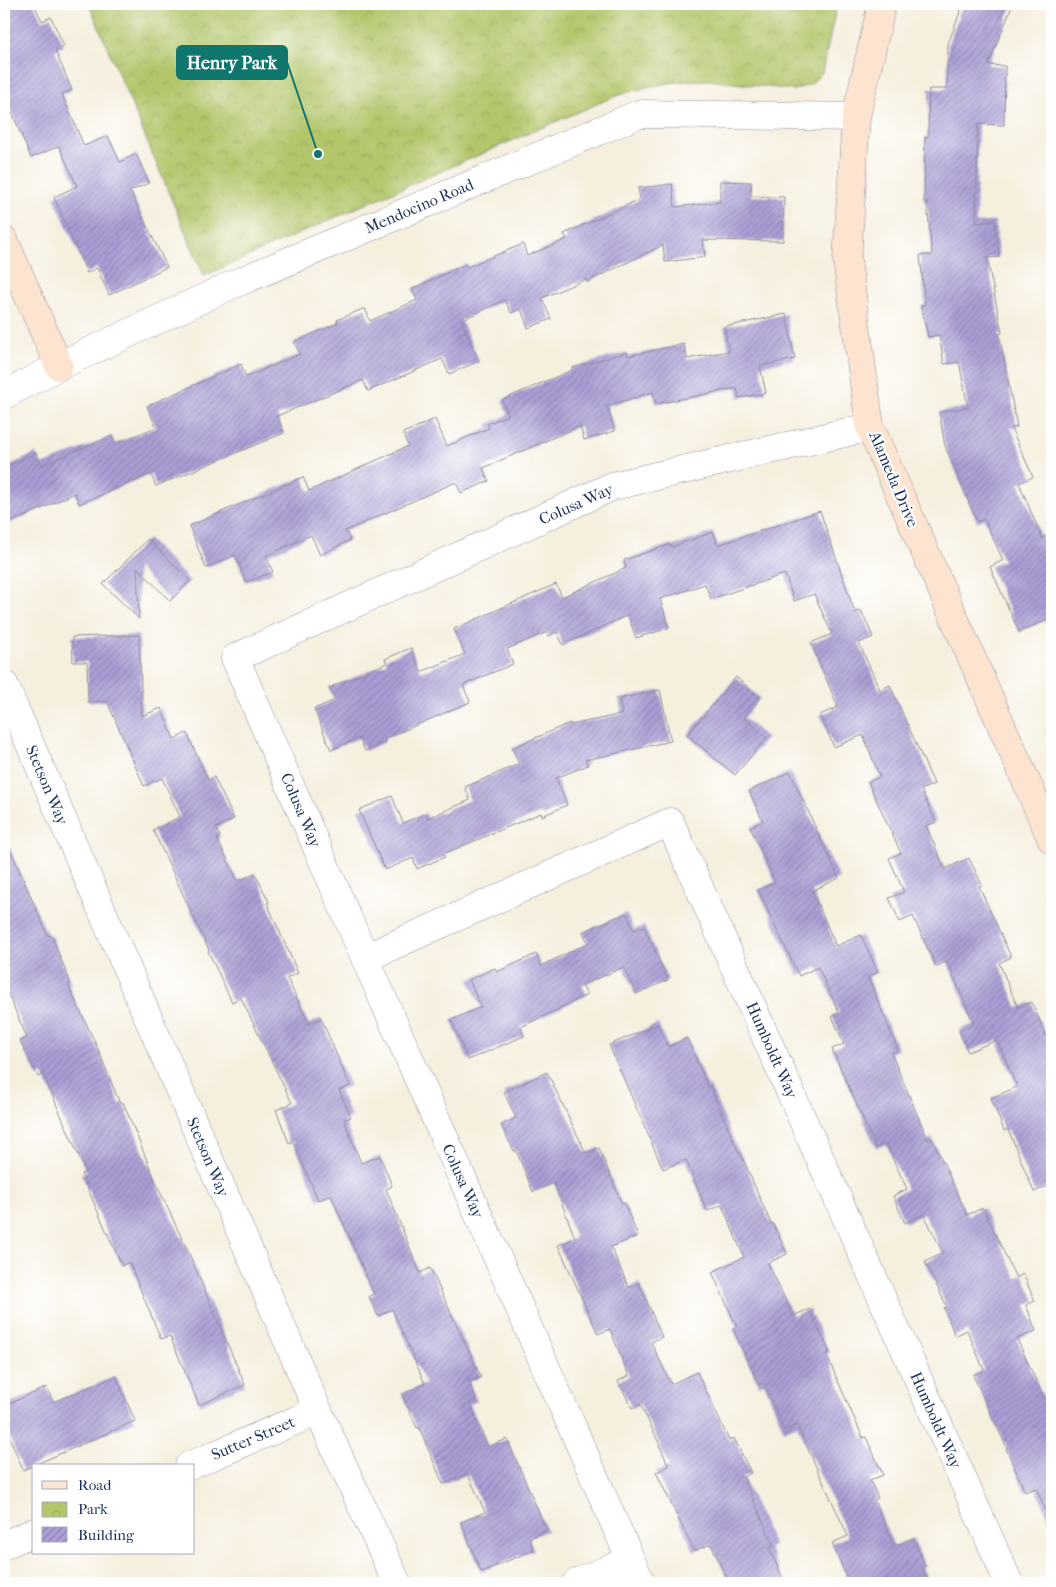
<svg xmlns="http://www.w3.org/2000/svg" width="1056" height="1587" viewBox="0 0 1056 1587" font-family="'IM FELL French Canon',serif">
<defs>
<pattern id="park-crowns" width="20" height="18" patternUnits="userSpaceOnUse" patternTransform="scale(1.25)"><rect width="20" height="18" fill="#b3c66a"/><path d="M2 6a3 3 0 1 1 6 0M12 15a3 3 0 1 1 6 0" fill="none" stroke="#99aa5e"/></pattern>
<pattern id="building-hatch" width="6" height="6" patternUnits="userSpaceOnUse" patternTransform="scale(1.25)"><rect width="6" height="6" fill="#ac9fd6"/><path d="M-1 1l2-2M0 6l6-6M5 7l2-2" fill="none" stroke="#8b82b1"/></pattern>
</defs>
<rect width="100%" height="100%" fill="#fff"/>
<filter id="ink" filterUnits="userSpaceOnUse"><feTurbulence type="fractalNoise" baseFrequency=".02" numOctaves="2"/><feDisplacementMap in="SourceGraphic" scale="10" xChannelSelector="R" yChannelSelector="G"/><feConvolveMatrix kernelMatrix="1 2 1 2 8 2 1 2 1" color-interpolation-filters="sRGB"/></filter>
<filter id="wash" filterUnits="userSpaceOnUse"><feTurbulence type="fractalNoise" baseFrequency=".0096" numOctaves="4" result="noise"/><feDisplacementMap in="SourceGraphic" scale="20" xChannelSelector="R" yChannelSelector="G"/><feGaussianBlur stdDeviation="1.12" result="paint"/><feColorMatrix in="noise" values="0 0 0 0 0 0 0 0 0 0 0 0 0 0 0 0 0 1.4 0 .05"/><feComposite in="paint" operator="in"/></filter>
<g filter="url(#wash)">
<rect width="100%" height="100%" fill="#f6efde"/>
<!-- park -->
<path fill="url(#park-crowns)" stroke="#677a64" d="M89 4H837L822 73 811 84 794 90 708 80 682 81 647 87 613 97 361 206 204 276Z"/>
<g id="blocks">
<!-- building -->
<g fill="url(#building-hatch)">
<path d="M4 4H34L42 21 51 17 64 46 55 50 72 90 62 94 84 146 108 136 120 162 136 154 149 183 130 191 167 267 109 295 97 268 87 273 54 197 77 186 59 146 31 158 4 93Z"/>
<path d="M963 4H1013L988 65 1005 66 1004 125 978 124 976 223 995 221 999 257 987 258 1002 333 999 334 1017 427 1011 428 1033 477 1019 483 1042 538 1052 534V618L1019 632 990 567 1003 560 984 519 977 522 945 446 939 412 968 407 959 362 944 364 939 335 928 337 921 306 925 305 920 255H932L927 202H924L925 137H928L929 89H947L948 44Z"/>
<path d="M720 181 751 182V196L784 197 783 241 703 240 705 257 665 262 663 245 587 282 586 279 542 298 551 319 528 328 521 309 511 313 505 300 461 320 479 361 449 374 442 359 368 391 363 380 277 416 284 433 156 486 151 474 79 504 75 493 4 526V468L36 453 42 465 112 436 115 444 156 427 147 406 241 364 246 377 300 354 294 342 338 323 337 320 365 308 370 321 417 300 412 289 466 264 467 267 523 244 527 256 567 239 564 234 640 199 638 188 672 184 675 207 720 202Z"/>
<path d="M786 314 795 359 760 366 766 393 739 398 737 388 656 404 653 392 607 406 615 431 584 440 580 426 483 468 489 481 461 493 456 482 345 531 350 540 320 555 311 535 266 556 273 572 246 582 235 555 206 568 189 526 303 477 309 491 408 446 403 433 435 419 447 446 489 428 487 424 508 415 502 400 572 370V368L627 352 628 356 684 344 687 359 729 351 724 327Z"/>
<path d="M820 511 855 613 861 610 873 637 859 643 880 690 890 685 934 784 921 790 936 822 926 826 945 869 969 858 982 885 979 886 1011 957 999 963 1018 1008 1032 1002 1052 1051V1184L1034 1192 1008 1129 1004 1131 991 1098 1017 1087 997 1040 968 1052 959 1030 974 1024 947 961 936 967 913 916 900 922 889 898 904 892 889 858 901 853 868 782 880 777 863 735 834 747 820 715 838 707 811 643 832 634 814 594 794 601 785 574 711 599 705 584 660 599 669 628 636 638 628 615 563 645 557 632 549 636 547 632 507 649 513 664 463 685 470 702 384 739 385 742 365 751 359 738 331 750 314 709 335 700 329 688 387 663 385 659 411 648 421 672 465 654 454 629 556 584 562 597 626 568 624 560 671 544V547L713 532 718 545Z"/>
<path d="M148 539 190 581 170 601 137 567 139 619 103 584Z"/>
<path d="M139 635 142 716 161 708 174 739 187 733 208 780 214 777 234 819 216 828 220 837 217 839 238 881 255 873 269 902 267 903 298 973 287 978 309 1024 321 1018 350 1086 339 1090 351 1117 344 1120 361 1163 380 1156 392 1186 386 1189 420 1273 430 1268 481 1377 469 1382 477 1401 470 1404 488 1447 507 1439 547 1531 529 1538 534 1550 481 1572 461 1522 485 1512 468 1474 443 1484 419 1427 417 1428 402 1394 425 1384 392 1309 378 1316 369 1296 374 1294 331 1195 318 1200 293 1141 289 1143 276 1110 292 1103 241 998 232 1002 208 951 209 950 153 830 180 817 162 778 144 786 107 701 88 702 87 662H73L72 637Z"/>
<path d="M736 677 760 698 744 718 767 738 735 775 687 735Z"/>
<path d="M660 690 671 741 585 760 588 765 556 778 567 805 542 816 541 813 443 854 445 857 417 869 413 858 385 870 359 810 392 796 403 823 426 813 428 818 470 800 465 787 519 764 512 748 570 723 571 725 622 714 619 699Z"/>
<path d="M790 772 839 878 812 891 836 946 861 935 878 972 868 977 898 1050 891 1053 928 1140 932 1138 967 1215 983 1208 1016 1278 1023 1274 1035 1301 1026 1305 1036 1331 1017 1339 1050 1411 1044 1414 1052 1433V1525L1036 1488 1025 1492 1006 1448H1007L973 1375 984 1370 967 1330 955 1336 944 1308 947 1307 925 1262 943 1253 924 1214 905 1223 893 1196 907 1189 886 1144 876 1148 832 1049 844 1044 832 1016 839 1013 818 967 799 976 758 890 775 882 750 827 763 821 749 791Z"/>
<path d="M4 835 48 936 51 935 71 984 68 985 98 1049 120 1104 123 1102 157 1185 191 1258 245 1385 199 1405 170 1336 161 1339 129 1262 122 1266 81 1174 86 1172 43 1074 38 1077 20 1041 27 1038 4 984Z"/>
<path d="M626 913 634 930 644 926 668 980 636 994 624 967 582 985 587 995 521 1027 524 1036 468 1060 451 1020 481 1007 469 980 495 968 497 972 536 954 541 966 588 943 583 932Z"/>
<path d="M658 1024 668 1047 687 1038 708 1087 710 1086 739 1153 740 1152 771 1224 773 1223 787 1254 768 1263 793 1316 809 1309 830 1353 826 1354 863 1438 866 1437 883 1475 870 1480 878 1498 874 1500 894 1546 913 1538 925 1566 922 1567 929 1583H849L832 1543 848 1536 797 1425 784 1431 764 1383 759 1385 733 1329 737 1327 712 1272 744 1257 722 1205 707 1211 686 1160 663 1169 609 1045Z"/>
<path d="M547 1072 586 1153 599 1148 622 1204 624 1203 638 1236 611 1247 629 1288 639 1283 662 1337 651 1342 671 1384 697 1372 729 1440 734 1438 751 1473 743 1477 774 1546 769 1548 785 1583H729L711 1544 694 1551 656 1472 669 1466 659 1445H660L640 1404 632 1408 618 1381 629 1376 610 1329 598 1334 558 1245 575 1238 554 1183 533 1192 516 1150 514 1151 501 1125 516 1118 504 1092Z"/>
<path d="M116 1376 135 1421 23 1470 4 1424V1406L47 1387 53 1402Z"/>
</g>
</g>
</g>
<g filter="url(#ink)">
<use href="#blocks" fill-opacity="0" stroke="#888f9e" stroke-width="1"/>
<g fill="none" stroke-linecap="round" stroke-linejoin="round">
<defs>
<g id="street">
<path d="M4 395 59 366 227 287 639 114 856 117"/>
<path d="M4 684 318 1411 397 1583"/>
<path d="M365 958 670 822 1009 1583"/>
<path d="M189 1466 318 1411"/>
<path d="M4 1545 34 1532"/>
<path d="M576 1583 630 1560"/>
<path d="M641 1583 365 958 235 658 613 486 870 427"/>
</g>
<g id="secondary">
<path d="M882 4 856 117 847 260 870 427 1052 840"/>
<path d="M4 240 59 366"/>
</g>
</defs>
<!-- street casing -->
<use href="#street" stroke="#888f9e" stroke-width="29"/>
<!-- secondary casing -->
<use href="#secondary" stroke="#888f9e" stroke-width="29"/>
<!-- street -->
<use href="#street" stroke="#fff" stroke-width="28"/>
<!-- secondary -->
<use href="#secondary" stroke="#fde4d0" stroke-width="28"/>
</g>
</g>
<g text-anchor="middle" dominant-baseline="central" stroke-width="4.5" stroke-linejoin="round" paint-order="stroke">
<!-- street labels -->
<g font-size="16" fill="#1b2f5e" stroke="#fff">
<text transform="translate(419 206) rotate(-23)">Mendocino Road</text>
<text transform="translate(894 479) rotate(67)">Alameda Drive</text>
<text transform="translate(576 504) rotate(-24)">Colusa Way</text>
<text transform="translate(47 785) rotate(67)">Stetson Way</text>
<text transform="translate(301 810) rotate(67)">Colusa Way</text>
<text transform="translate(772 1050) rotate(66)">Humboldt Way</text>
<text transform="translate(208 1157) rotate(67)">Stetson Way</text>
<text transform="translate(463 1181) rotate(66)">Colusa Way</text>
<text transform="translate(936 1420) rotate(66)">Humboldt Way</text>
<text transform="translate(253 1438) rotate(-23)">Sutter Street</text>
</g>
</g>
<!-- callouts -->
<path fill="none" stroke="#0f766e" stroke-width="2" d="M318 154L287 62"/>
<circle fill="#0f766e" stroke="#fff" stroke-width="2" cx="318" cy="154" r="5"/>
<rect fill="#0f766e" stroke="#0f766e" stroke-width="2" x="177" y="46" width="110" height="33" rx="5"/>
<g font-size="18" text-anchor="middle" font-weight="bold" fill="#fff">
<text x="232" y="69">Henry Park</text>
</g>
<!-- margin -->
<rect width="1056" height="1587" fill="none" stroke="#fff" stroke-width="20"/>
<!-- legend -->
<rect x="32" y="1464" width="162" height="90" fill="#ffffff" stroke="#a4acbf"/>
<rect x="42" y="1481" width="25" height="8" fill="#fde4d0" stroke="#a4acbf"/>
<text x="78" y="1490" font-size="15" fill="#1b2f5e">Road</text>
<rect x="42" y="1502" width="25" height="15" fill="url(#park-crowns)" stroke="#a4acbf"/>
<text x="78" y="1514" font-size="15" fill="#1b2f5e">Park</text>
<rect x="42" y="1527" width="25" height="15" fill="url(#building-hatch)" stroke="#a4acbf"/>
<text x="78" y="1540" font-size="15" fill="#1b2f5e">Building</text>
</svg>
